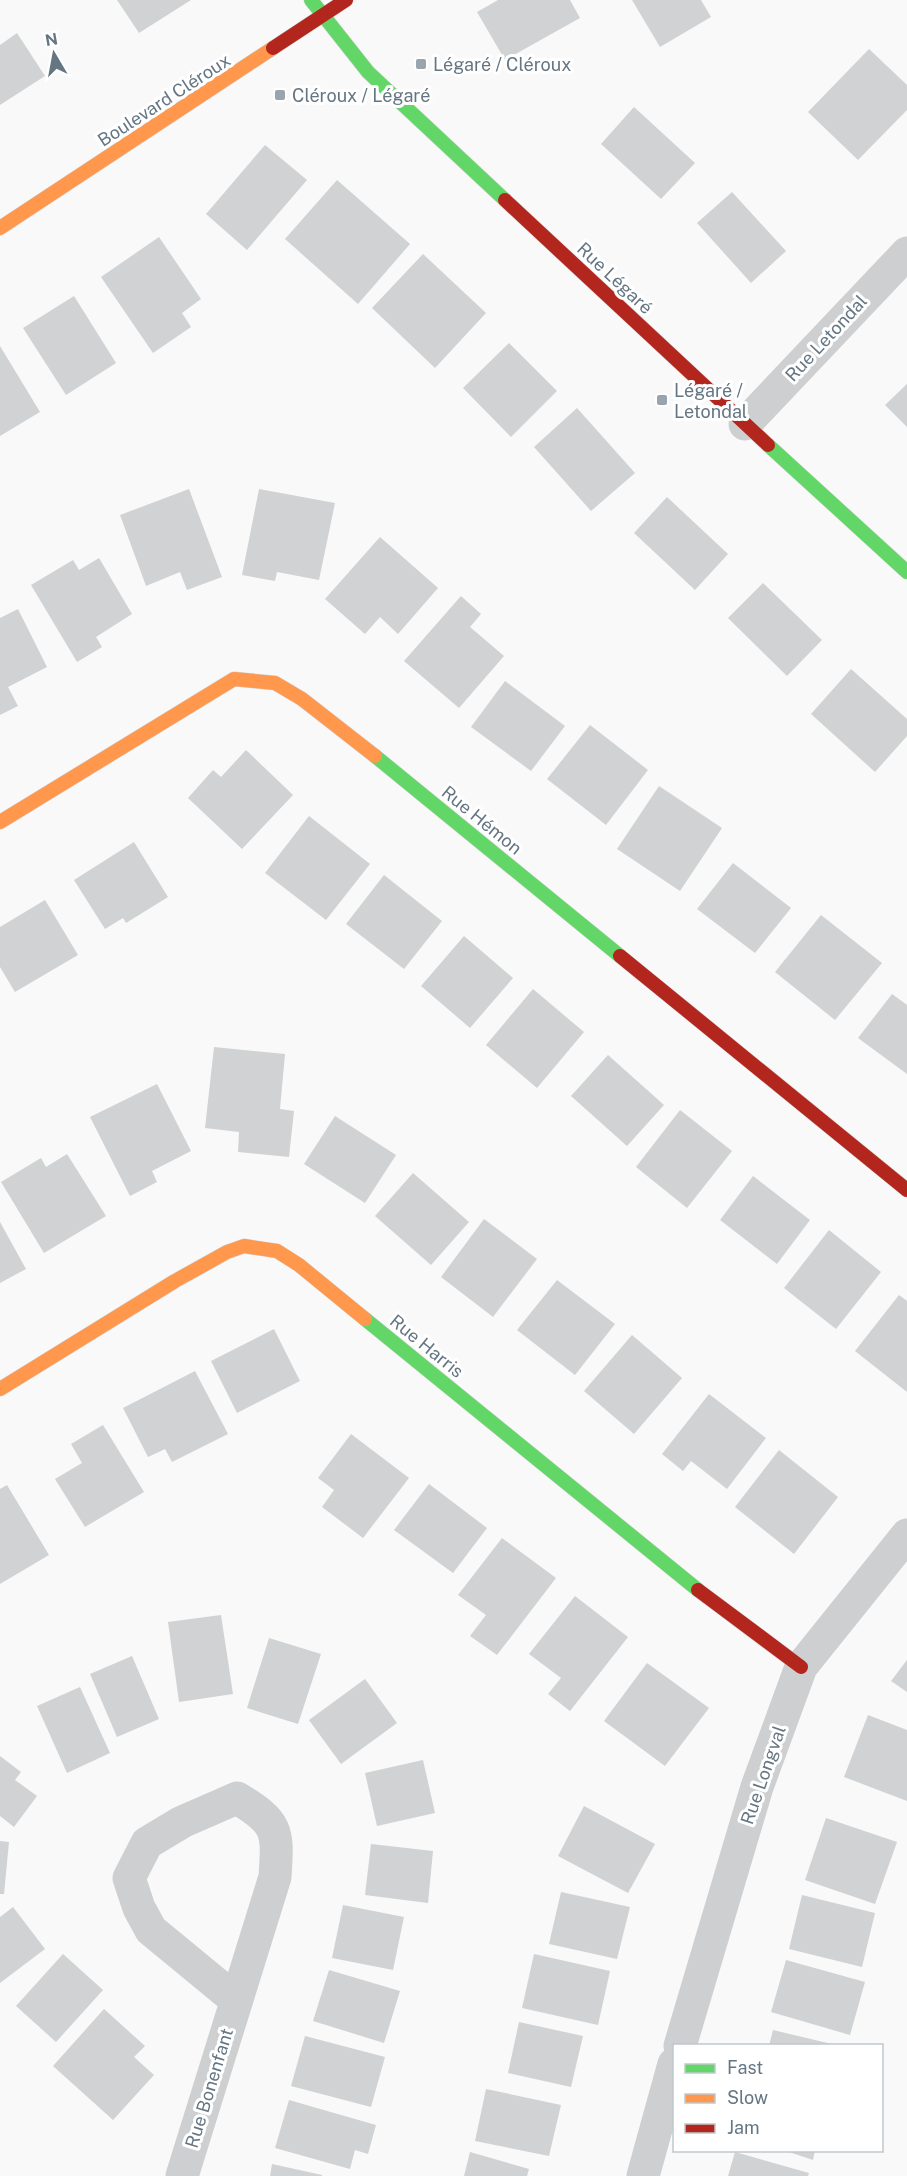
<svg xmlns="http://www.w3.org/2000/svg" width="907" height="2176" viewBox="0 0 907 2176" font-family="'Public Sans',sans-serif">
<rect width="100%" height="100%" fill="#f9f9f9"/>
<!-- building -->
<g fill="#d0d2d3">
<path d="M117 0H191L139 33Z"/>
<path d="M498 0H570L580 18 505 60 477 12Z"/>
<path d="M632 0H701L711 17 660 47Z"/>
<path d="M17 33 45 76 0 105V45Z"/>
<path d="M869 49 907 85V110L858 160 808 112Z"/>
<path d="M634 107 695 163 661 199 601 144Z"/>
<path d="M265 145 307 180 247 250 206 214Z"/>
<path d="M337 180 410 244 358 304 285 239Z"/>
<path d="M732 192 786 251 751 283 697 223Z"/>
<path d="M159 237 201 299 182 313 191 327 153 353 101 277Z"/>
<path d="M423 254 486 313 435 368 372 308Z"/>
<path d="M74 296 116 363 66 395 23 328Z"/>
<path d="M509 343 557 391 511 437 463 388Z"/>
<path d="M0 346 40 412 0 436Z"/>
<path d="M907 384V427L885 405Z"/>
<path d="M577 408 635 473 591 511 534 447Z"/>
<path d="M189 489 222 577 187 590 180 572 146 586 120 515Z"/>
<path d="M259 489 335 503 319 580 277 572 275 581 242 575Z"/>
<path d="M667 497 728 554 695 590 634 533Z"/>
<path d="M380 537 438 588 398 634 380 617 365 634 325 599Z"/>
<path d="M99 558 132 614 96 637 102 647 77 662 31 585 73 560 79 570Z"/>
<path d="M763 583 822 640 787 676 728 618Z"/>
<path d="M461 596 481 614 470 627 504 656 459 708 404 661Z"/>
<path d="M18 609 47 667 8 687 18 706 0 715V618Z"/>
<path d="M851 669 907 719V736L875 772 811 714Z"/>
<path d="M505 681 565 726 531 771 471 727Z"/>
<path d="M590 725 648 770 606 825 547 779Z"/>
<path d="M246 750 293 795 242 849 188 798 213 770 221 777Z"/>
<path d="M659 786 722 828 680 891 617 849Z"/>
<path d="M309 816 370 864 326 920 265 873Z"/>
<path d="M134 842 168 897 126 923 123 918 105 929 74 880Z"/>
<path d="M733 863 791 908 755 953 697 909Z"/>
<path d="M384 875 442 921 404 969 346 924Z"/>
<path d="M45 900 78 955 15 992 0 967V927Z"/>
<path d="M821 915 882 963 835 1020 775 972Z"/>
<path d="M464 936 513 978 470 1028 421 986Z"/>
<path d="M533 989 584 1032 537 1088 486 1045Z"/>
<path d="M892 994 907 1005V1074L858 1038Z"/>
<path d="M214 1047 285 1054 280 1109 294 1111 289 1157 238 1152 239 1132 205 1128Z"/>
<path d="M608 1055 664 1105 627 1146 571 1096Z"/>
<path d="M157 1084 191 1151 152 1171 157 1182 130 1196 90 1117Z"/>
<path d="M680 1110 732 1151 687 1208 636 1167Z"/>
<path d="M335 1116 396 1155 365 1203 304 1164Z"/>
<path d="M67 1154 106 1216 44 1253 1 1182 41 1158 46 1167Z"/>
<path d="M413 1173 469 1222 431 1265 375 1216Z"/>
<path d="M753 1176 810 1220 777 1264 720 1220Z"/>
<path d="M484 1219 537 1259 493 1317 441 1277Z"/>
<path d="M0 1222 26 1269 0 1283Z"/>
<path d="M829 1230 881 1272 836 1329 784 1288Z"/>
<path d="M557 1280 615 1324 575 1375 517 1330Z"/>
<path d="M899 1295 907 1301V1392L855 1351Z"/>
<path d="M274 1329 300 1381 237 1413 211 1361Z"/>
<path d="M632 1335 682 1378 634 1434 584 1391Z"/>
<path d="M195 1371 228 1434 172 1462 165 1449 148 1457 123 1408Z"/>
<path d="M709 1394 766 1438 727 1489 691 1461 683 1471 662 1454Z"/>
<path d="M103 1425 144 1492 85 1527 55 1479 82 1463 71 1444Z"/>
<path d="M351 1434 409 1478 363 1538 322 1507 334 1490 318 1478Z"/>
<path d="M779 1450 838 1497 794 1554 735 1507Z"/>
<path d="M429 1484 487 1528 453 1573 394 1530Z"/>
<path d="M7 1485 49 1555 0 1584V1489Z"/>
<path d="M502 1538 556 1578 497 1655 470 1636 486 1615 458 1595Z"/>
<path d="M575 1596 628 1637 570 1711 548 1694 561 1678 529 1654Z"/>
<path d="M221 1615 233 1694 179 1702 168 1622Z"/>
<path d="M269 1638 321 1654 298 1724 247 1708Z"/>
<path d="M132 1656 159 1719 117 1737 90 1674Z"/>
<path d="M907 1660V1692L891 1681Z"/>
<path d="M647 1663 709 1708 665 1766 604 1721Z"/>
<path d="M365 1679 397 1723 341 1764 309 1720Z"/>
<path d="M80 1687 110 1753 67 1773 37 1706Z"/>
<path d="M868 1715 907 1730V1801L844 1777Z"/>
<path d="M0 1756 21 1772 15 1780 37 1796 14 1827 0 1816Z"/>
<path d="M423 1760 435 1813 377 1826 365 1773Z"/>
<path d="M584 1806 655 1844 628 1893 558 1856Z"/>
<path d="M826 1818 897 1842 875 1904 805 1880Z"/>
<path d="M0 1841 9 1842 4 1894H0Z"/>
<path d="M371 1844 433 1851 428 1903 365 1895Z"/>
<path d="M561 1892 630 1907 617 1959 549 1944Z"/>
<path d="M802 1895 875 1913 862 1967 789 1949Z"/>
<path d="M343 1905 404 1917 393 1970 332 1958Z"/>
<path d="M13 1907 45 1949 0 1983V1917Z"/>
<path d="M63 1954 103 1990 56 2042 16 2006Z"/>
<path d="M534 1954 610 1971 598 2025 522 2008Z"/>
<path d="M786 1960 865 1982 850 2035 771 2012Z"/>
<path d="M329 1970 400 1991 384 2043 313 2021Z"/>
<path d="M104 2009 145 2046 134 2057 154 2075 113 2120 53 2066Z"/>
<path d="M519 2022 583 2036 571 2087 508 2073Z"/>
<path d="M773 2030 836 2045V2046H769Z"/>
<path d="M305 2036 385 2057 371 2107 291 2086Z"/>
<path d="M486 2089 561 2105 549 2156 475 2141Z"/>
<path d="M289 2100 376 2125 368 2154 355 2150 350 2169 275 2148Z"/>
<path d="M783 2150H815L813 2160Z"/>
<path d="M470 2152 529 2169 527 2176H464Z"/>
<path d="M735 2152 809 2173 808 2176H728Z"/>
<path d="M272 2164 322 2175V2176H270Z"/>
</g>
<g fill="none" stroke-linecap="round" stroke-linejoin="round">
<defs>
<g id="fast">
<path d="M311 0 368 72 505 200"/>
<path d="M768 445 907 572"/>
<path d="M375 756 620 956"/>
<path d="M365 1319 698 1590"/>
</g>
<g id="slow">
<path d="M0 228 273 48"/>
<path d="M0 822 234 679 275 683 302 699 375 756"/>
<path d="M0 1389 175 1281 227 1252 244 1246 277 1251 299 1265 365 1319"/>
</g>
<g id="jam">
<path d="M273 48 346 0"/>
<path d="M505 200 768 445"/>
<path d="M620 956 907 1190"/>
<path d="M698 1590 801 1667"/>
</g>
</defs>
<!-- fast casing -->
<use href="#fast" stroke="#d5d6d7" stroke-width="15"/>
<!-- slow casing -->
<use href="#slow" stroke="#d5d6d7" stroke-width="15"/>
<!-- jam casing -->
<use href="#jam" stroke="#d5d6d7" stroke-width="15"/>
<!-- street -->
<g stroke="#cecfd0" stroke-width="33">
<path d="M745 424 907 253"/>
<path d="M680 2046 757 1787 801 1667 907 1535"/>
<path d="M182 2176 275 1877C278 1831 279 1823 237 1798L182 1822 147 1843 129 1878 139 1908 151 1930 236 2000"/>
<path d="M643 2176 674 2064"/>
</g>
<!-- fast -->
<use href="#fast" stroke="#63d668" stroke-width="14"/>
<!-- slow -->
<use href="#slow" stroke="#ff974d" stroke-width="14"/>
<!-- jam -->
<use href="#jam" stroke="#b3261e" stroke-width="14"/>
</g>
<!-- markers -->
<g fill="#99a4ac" stroke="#fff" stroke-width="2">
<rect x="415" y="58" width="12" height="12" rx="3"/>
<rect x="274" y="89" width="12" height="12" rx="3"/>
<rect x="656" y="394" width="12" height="12" rx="3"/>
</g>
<g text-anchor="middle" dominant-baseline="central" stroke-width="6" stroke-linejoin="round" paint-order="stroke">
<!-- poi labels -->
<g font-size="18" fill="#657683" stroke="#fff" text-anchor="start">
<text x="433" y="64">Légaré / Cléroux</text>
<text x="292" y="95">Cléroux / Légaré</text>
<text x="674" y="390">Légaré /<tspan x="674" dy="21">Letondal</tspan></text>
</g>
<!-- street labels -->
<g font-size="18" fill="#657683" stroke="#fff">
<text transform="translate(164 100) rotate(-33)">Boulevard Cléroux</text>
<text transform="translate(615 278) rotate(43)">Rue Légaré</text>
<text transform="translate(826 338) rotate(-47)">Rue Letondal</text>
<text transform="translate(482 820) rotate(39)">Rue Hémon</text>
<text transform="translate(427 1346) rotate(39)">Rue Harris</text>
<text transform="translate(763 1775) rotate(-71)">Rue Longval</text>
<text transform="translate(209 2088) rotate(-73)">Rue Bonenfant</text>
</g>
</g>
<!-- legend -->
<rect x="673" y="2044" width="210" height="108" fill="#ffffff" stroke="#c1c8cd" stroke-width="1.5"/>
<rect x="685" y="2064" width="30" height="9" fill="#63d668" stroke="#c1c8cd" stroke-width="1.5"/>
<text x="727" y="2074" font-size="18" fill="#657683">Fast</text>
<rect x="685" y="2094" width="30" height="9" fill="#ff974d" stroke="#c1c8cd" stroke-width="1.5"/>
<text x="727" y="2104" font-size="18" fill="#657683">Slow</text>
<rect x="685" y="2124" width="30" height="9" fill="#b3261e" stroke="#c1c8cd" stroke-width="1.5"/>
<text x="727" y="2134" font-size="18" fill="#657683">Jam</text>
<!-- north arrow -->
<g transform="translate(54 54) rotate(350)" stroke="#ffffff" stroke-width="4.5" paint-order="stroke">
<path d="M0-4.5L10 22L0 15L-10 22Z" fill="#657683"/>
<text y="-9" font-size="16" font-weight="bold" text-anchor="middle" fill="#657683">N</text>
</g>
</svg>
